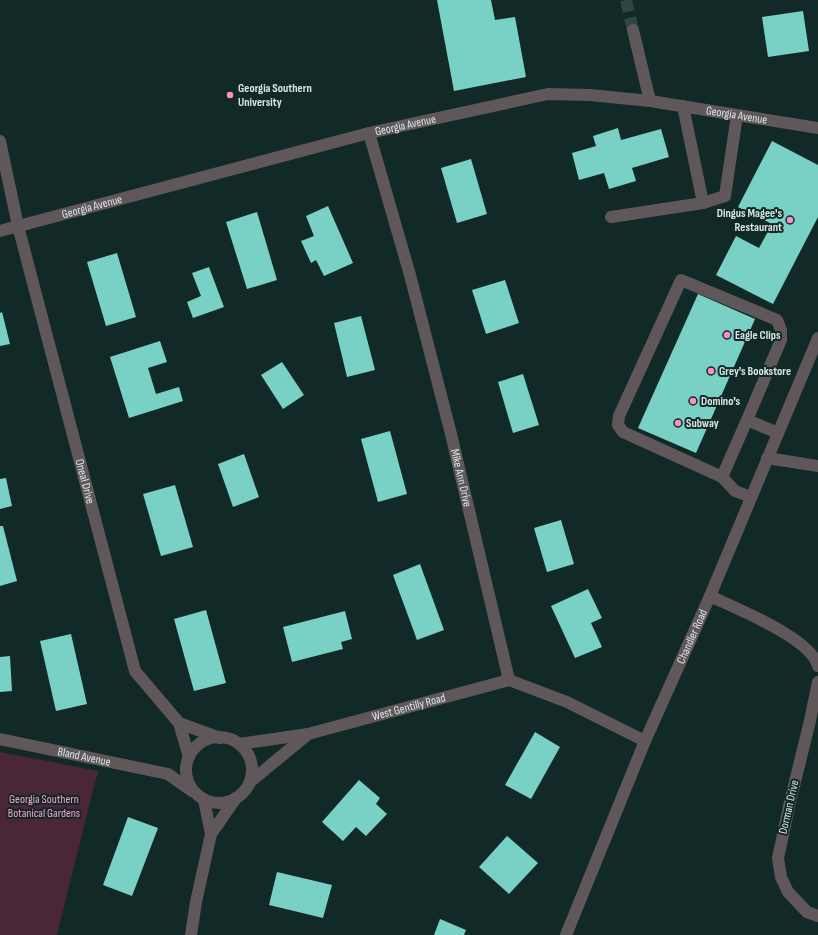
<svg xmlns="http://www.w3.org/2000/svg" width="818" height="935" viewBox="0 0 818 935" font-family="'Sofia Sans Condensed',sans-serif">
<rect width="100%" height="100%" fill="#112a27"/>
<!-- green -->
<path fill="#4a2738" d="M0 752 98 771 57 935H0Z"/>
<!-- building -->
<g fill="#79d1c5">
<path d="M437 0H491L495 20 515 17 526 77 454 91Z"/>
<path d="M803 11 809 51 768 57 762 17Z"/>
<path d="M618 128 621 140 661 129 669 157 632 168 636 181 609 189 604 173 579 180 572 153 596 146 593 136Z"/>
<path d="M772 141 818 165V217L773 304 716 275 736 236 759 248 772 224 738 207Z"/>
<path d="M471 159 487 214 457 223 441 168Z"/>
<path d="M328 206 353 263 324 276 316 260 311 263 301 241 314 236 306 216Z"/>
<path d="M257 212 277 280 247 289 226 222Z"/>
<path d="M117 253 136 317 106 326 87 262Z"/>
<path d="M209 267 224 307 193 318 187 302 201 296 192 273Z"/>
<path d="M505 280 519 323 486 334 472 290Z"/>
<path d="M698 294 755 319 696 453 638 428Z"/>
<path d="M2 312 10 344 0 346V313Z"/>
<path d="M361 316 375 370 347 377 334 323Z"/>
<path d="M160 341 167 362 148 368 156 394 179 387 183 401 129 418 110 357Z"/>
<path d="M282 362 304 395 283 409 261 375Z"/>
<path d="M523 374 539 425 513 433 498 382Z"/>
<path d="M390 431 407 494 378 502 361 439Z"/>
<path d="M244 454 259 497 233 507 218 464Z"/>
<path d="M6 478 12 506 0 509V479Z"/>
<path d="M175 485 193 547 161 556 143 494Z"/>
<path d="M561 520 574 564 547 572 534 528Z"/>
<path d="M0 526H3L17 581 0 586Z"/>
<path d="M420 564 444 630 417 640 393 575Z"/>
<path d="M588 589 602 618 591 623 602 647 575 658 551 606Z"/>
<path d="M206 610 226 683 194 691 174 619Z"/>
<path d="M345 611 352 639 341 642 343 649 292 662 283 627Z"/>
<path d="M71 634 87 704 56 711 40 641Z"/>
<path d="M10 656 12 691 0 692V657Z"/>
<path d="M535 732 560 747 531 799 505 785Z"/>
<path d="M359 780 380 798 376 804 387 814 366 836 356 827 343 841 322 822Z"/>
<path d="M128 817 158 828 132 896 103 885Z"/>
<path d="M507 836 538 863 509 894 479 867Z"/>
<path d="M277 872 332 885 323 918 269 905Z"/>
<path d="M440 919 466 930 464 935H434Z"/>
</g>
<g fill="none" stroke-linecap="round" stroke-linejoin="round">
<!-- minor-tunnel -->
<path stroke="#2f4644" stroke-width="12" stroke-dasharray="12 6" stroke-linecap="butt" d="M626 0 633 30"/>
<!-- minor -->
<g stroke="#60575b" stroke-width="12">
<path d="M633 30 650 101"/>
<path d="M683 106 703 203"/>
<path id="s1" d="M369 133 410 275 451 434 509 680"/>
<path id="s2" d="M0 141 18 226 135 671 179 723 189 757"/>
<path d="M611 217 703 203 725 196 737 115"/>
<path id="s3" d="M0 231 369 133 548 94 590 95 650 101 818 128"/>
<path d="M767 458 818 466"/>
<path d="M722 477 747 420"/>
<path d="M751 497 735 491 722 477 623 432 618 425 619 416 681 280 777 320 781 330V340L747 420 778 433"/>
<path d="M710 596C735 608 811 638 818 666"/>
<path d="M509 680 567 702 645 741"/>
<path d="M818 682 809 725 790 802 778 858 781 877 788 892 807 912 818 916"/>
<path d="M179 723 220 738"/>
<circle cx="219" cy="770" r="33"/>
<path id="s4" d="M0 739 168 774 192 791"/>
<path id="s5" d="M239 744 308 734 509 680"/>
<path d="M250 782 307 735"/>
<path d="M204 800 211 834"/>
<path d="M191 935 196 902 211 834 236 798"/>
<path id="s6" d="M566 935 645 741 710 596 818 338"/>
</g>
</g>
<!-- markers -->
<g fill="#fb8fc3" stroke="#112a27" stroke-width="1.5">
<circle cx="230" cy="95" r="4"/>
<circle cx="790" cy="220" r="4"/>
<circle cx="727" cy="335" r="4"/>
<circle cx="711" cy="371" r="4"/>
<circle cx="693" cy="401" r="4"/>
<circle cx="678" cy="423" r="4"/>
</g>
<g text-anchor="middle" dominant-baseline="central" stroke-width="4" stroke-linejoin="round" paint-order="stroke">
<!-- poi labels -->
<g font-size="12" font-weight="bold" fill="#d9e7e5" stroke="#112a27" text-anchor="start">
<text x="238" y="88">Georgia Southern<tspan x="238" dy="14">University</tspan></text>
<text x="782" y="213" text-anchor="end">Dingus Magee's<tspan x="782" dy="14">Restaurant</tspan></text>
<text x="735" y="335">Eagle Clips</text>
<text x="719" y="371">Grey's Bookstore</text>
<text x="701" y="401">Domino's</text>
<text x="686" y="423">Subway</text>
</g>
<!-- street labels -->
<g font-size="12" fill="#d9e7e5" stroke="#112a27">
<text stroke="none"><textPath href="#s3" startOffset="755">Georgia Avenue</textPath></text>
<text stroke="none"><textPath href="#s3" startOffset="419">Georgia Avenue</textPath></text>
<text stroke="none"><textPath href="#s3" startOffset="95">Georgia Avenue</textPath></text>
<text stroke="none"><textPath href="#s1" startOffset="357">Mike Ann Drive</textPath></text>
<text stroke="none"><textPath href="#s2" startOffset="351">Oneal Drive</textPath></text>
<text stroke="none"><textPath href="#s6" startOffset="324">Chandler Road</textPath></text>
<text stroke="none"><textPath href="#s5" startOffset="174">West Gentilly Road</textPath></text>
<text stroke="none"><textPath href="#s4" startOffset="86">Bland Avenue</textPath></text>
<text transform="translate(789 807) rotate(-77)">Dorman Drive</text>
</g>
<!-- park labels -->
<g font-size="12" fill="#faa1ca" stroke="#112a27">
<text x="44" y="799">Georgia Southern<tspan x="44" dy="14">Botanical Gardens</tspan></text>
</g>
</g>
</svg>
